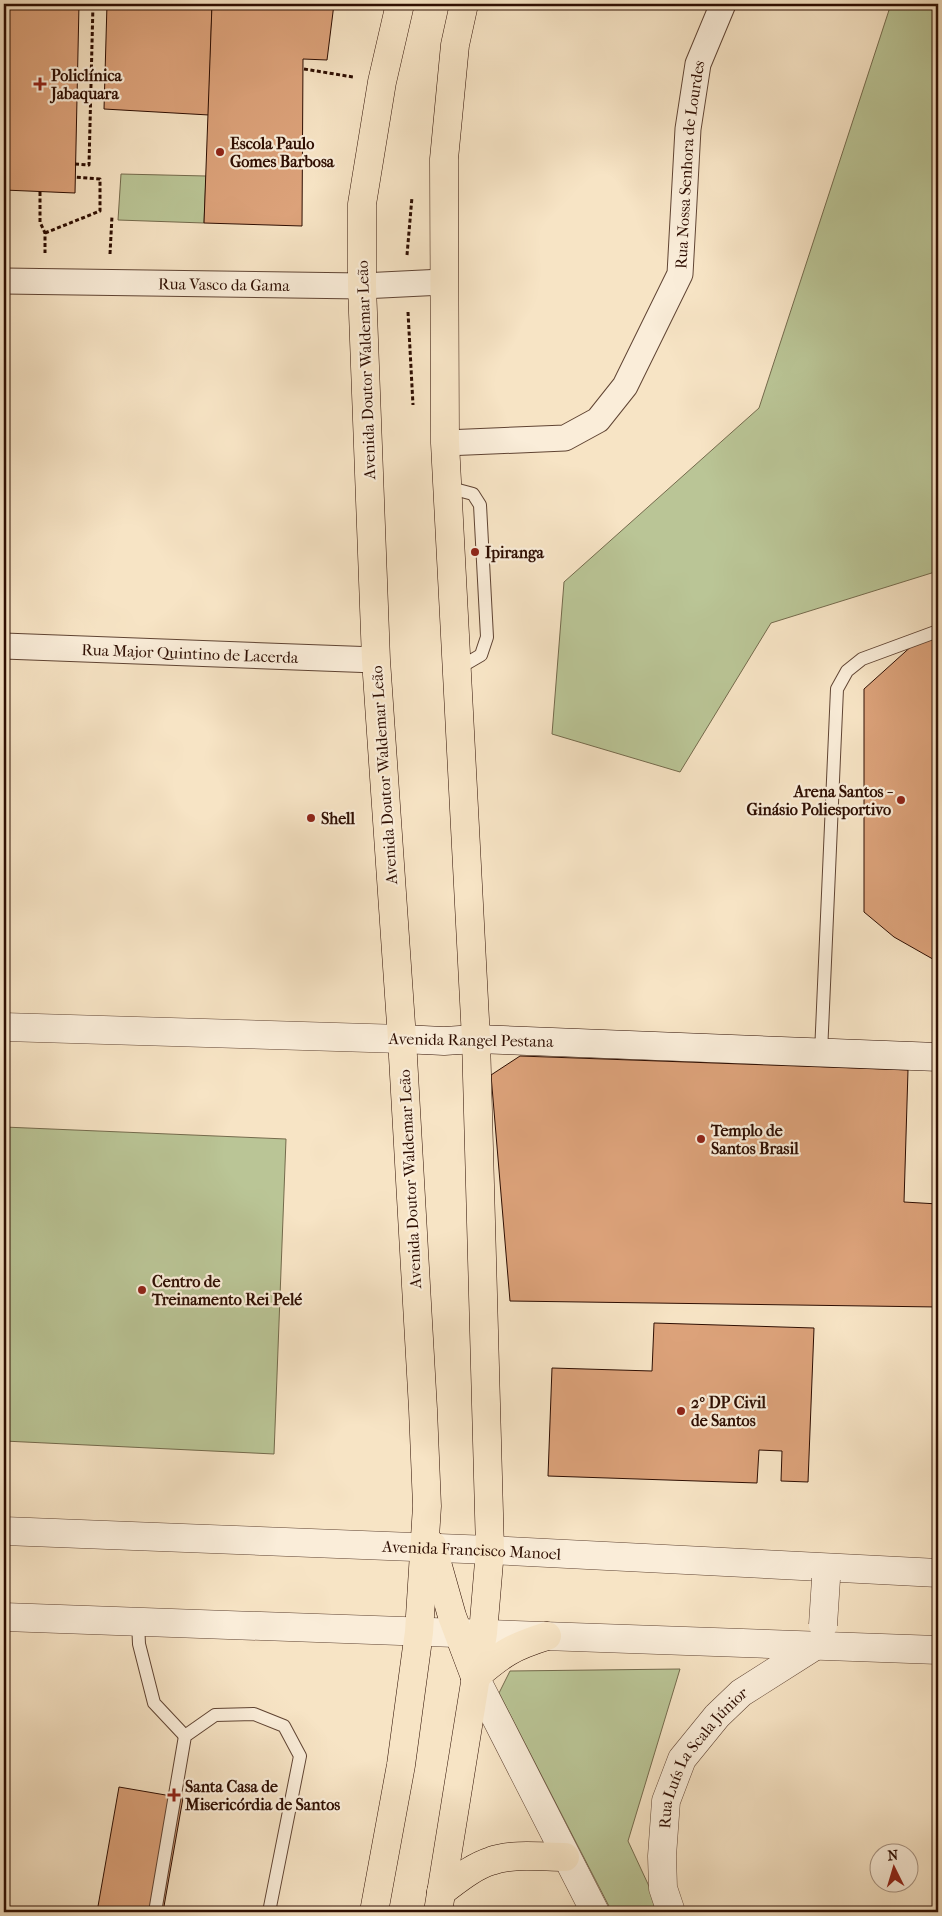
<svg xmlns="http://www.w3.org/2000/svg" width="942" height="1916" viewBox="0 0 942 1916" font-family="'IM FELL French Canon',serif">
<rect width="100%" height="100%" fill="#f7e4c5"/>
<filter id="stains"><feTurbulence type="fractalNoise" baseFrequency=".004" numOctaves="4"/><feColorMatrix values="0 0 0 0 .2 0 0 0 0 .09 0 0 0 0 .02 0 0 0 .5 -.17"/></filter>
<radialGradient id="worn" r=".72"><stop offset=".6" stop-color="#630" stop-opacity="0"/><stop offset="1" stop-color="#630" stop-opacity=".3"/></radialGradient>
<!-- green -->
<g fill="#bac596" stroke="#746a4c">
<path d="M891 4H938V571L771 623 680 772 552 734 564 582 759 408Z"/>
<path d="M121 174 206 176 204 223 118 220Z"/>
<path d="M4 1127 286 1139 274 1454 4 1441Z"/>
<path d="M680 1669 628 1841 661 1912H612L499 1693 510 1671Z"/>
</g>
<!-- building -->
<g fill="#dca27a" stroke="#2e0e02">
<path d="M4 4H79L75 193 4 190Z"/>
<path d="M107 4H212L209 115 104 109Z"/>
<path d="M212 4H334L327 60 303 59 302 226 204 223Z"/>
<path d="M938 635V962L894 937 864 912V689L915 643Z"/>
<path d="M520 1056 908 1070 904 1202 938 1204V1307L510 1301 491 1075Z"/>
<path d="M654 1323 814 1328 808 1482 781 1481 782 1451 759 1450 757 1483 548 1476 552 1368 652 1371Z"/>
<path d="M119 1787 183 1798 163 1912H97Z"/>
</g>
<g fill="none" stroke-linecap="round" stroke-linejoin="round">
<defs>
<g id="service">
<path d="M447 487 473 494 480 505 487 637 481 655 457 669"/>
<path d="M821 1053 837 689 847 671 862 659 938 631"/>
<path d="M138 1622 139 1644 154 1703 185 1736"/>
<path d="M155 1912 185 1736 215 1715 254 1714 284 1726 300 1756 269 1912"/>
</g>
<g id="minor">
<path id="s1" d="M4 281 362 286 443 282"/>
<path id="s2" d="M445 443 565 438 598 420 625 386 680 274 688 129 698 64 723 4"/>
<path id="s3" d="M4 646 376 660"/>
</g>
<g id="tertiary">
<path d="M4 1027 402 1039"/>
<path id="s4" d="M4 1531 490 1550 938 1573"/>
<path d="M4 1617 938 1650"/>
<path d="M475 1677 595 1912"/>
<path id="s5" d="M671 1912 663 1888 662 1856 666 1801 682 1759 717 1716 741 1693 815 1646"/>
</g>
<path id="secondary" d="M402 1039 444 1041 476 1039 938 1057"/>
<g id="primary">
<path d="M432 1545 452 1616 475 1677"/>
<path d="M475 1677C503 1653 512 1647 547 1636"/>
<path d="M441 1892C456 1881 472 1867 491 1861 513 1853 542 1857 565 1857"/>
<path d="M374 1912 401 1765 411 1691 419 1632 427 1506 423 1409 402 1039 376 660 362 286V204L382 82 400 4"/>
<path d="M438 1912 483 1633 490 1550 476 1039 445 443 444 159 455 45 464 4"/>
</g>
</defs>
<!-- service casing -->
<use href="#service" stroke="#604433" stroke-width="14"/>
<!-- minor casing -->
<use href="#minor" stroke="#604433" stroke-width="27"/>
<!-- tertiary casing -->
<use href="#tertiary" stroke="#604433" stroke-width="29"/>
<!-- secondary casing -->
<use href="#secondary" stroke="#2e0e02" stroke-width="29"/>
<!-- primary casing -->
<use href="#primary" stroke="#2e0e02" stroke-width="29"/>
<!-- path -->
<g stroke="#2e0e02" stroke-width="3" stroke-dasharray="4 2.5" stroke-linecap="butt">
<path d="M304 69 353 77"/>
<path d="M75 164 89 165 93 4"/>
<path d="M40 192V222L45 233V253"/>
<path d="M45 233 100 211V179L75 177"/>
<path d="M110 254 112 216"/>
<path d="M407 255 412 197"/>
<path d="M408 312 413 405"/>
</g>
<!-- service -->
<use href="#service" stroke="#faedd9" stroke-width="12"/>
<!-- minor -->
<use href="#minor" stroke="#faedd9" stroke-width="25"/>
<!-- tertiary -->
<use href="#tertiary" stroke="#faedd9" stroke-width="28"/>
<!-- secondary -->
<use href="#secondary" stroke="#faedd9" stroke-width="28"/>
<!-- primary -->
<use href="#primary" stroke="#f7e4c5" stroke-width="28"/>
<defs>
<path id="tertiary-bridge" d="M823 1625 826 1579"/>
</defs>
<!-- tertiary-bridge casing -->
<use href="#tertiary-bridge" stroke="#604433" stroke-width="29" stroke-linecap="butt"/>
<!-- tertiary-bridge -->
<use href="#tertiary-bridge" stroke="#faedd9" stroke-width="28"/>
</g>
<!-- markers -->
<g fill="#8f2418" stroke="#faedd9" stroke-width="2">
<path d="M37.5 76.5h5v5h5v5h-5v5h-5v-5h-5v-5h5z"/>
<circle cx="220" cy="152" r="5"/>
<circle cx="475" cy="552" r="5"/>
<circle cx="901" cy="800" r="5"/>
<circle cx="311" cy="818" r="5"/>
<circle cx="701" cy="1139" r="5"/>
<circle cx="142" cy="1290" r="5"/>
<circle cx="681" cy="1411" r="5"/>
<path d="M171.5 1787.5h5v5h5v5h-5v5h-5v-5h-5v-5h5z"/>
</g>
<g text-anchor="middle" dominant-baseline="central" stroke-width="4.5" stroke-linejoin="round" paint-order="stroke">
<!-- poi labels -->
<g font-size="16" font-weight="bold" fill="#2e0e02" stroke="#faedd9" text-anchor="start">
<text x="51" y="75">Policlínica<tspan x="51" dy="18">Jabaquara</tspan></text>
<text x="230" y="143">Escola Paulo<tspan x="230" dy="18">Gomes Barbosa</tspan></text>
<text x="485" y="552">Ipiranga</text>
<text x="891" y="791" text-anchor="end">Arena Santos -<tspan x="891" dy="18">Ginásio Poliesportivo</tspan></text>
<text x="321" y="818">Shell</text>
<text x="711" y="1130">Templo de<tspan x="711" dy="18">Santos Brasil</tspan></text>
<text x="152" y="1281">Centro de<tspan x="152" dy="18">Treinamento Rei Pelé</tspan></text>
<text x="691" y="1402">2º DP Civil<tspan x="691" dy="18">de Santos</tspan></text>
<text x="185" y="1786">Santa Casa de<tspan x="185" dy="18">Misericórdia de Santos</tspan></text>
</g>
<!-- street labels -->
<g font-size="16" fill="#2e0e02" stroke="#faedd9">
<text stroke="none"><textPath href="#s2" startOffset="436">Rua Nossa Senhora de Lourdes</textPath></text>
<text stroke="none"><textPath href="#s1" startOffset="220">Rua Vasco da Gama</textPath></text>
<text transform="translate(366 370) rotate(-92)">Avenida Doutor Waldemar Leão</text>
<text stroke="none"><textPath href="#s3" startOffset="186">Rua Major Quintino de Lacerda</textPath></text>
<text transform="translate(384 775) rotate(-94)">Avenida Doutor Waldemar Leão</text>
<text transform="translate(471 1040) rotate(1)">Avenida Rangel Pestana</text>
<text transform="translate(410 1179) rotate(-93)">Avenida Doutor Waldemar Leão</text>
<text stroke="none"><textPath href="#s4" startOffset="468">Avenida Francisco Manoel</textPath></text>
<text stroke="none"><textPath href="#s5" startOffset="168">Rua Luís La Scala Júnior</textPath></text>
</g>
</g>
<!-- margin -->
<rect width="942" height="1916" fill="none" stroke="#f7e4c5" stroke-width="20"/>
<rect x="5" y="5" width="932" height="1906" fill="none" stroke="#2e0e02" stroke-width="2.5"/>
<rect x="10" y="10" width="922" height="1896" fill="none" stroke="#2e0e02"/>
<!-- north arrow -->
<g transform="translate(894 1868) rotate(355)"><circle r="24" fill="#faedd9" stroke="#a89483"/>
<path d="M0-4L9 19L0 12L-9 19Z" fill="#8f2418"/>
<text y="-8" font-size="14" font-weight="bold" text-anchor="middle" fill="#2e0e02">N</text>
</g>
<rect width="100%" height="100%" filter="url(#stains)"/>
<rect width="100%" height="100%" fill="url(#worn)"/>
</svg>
